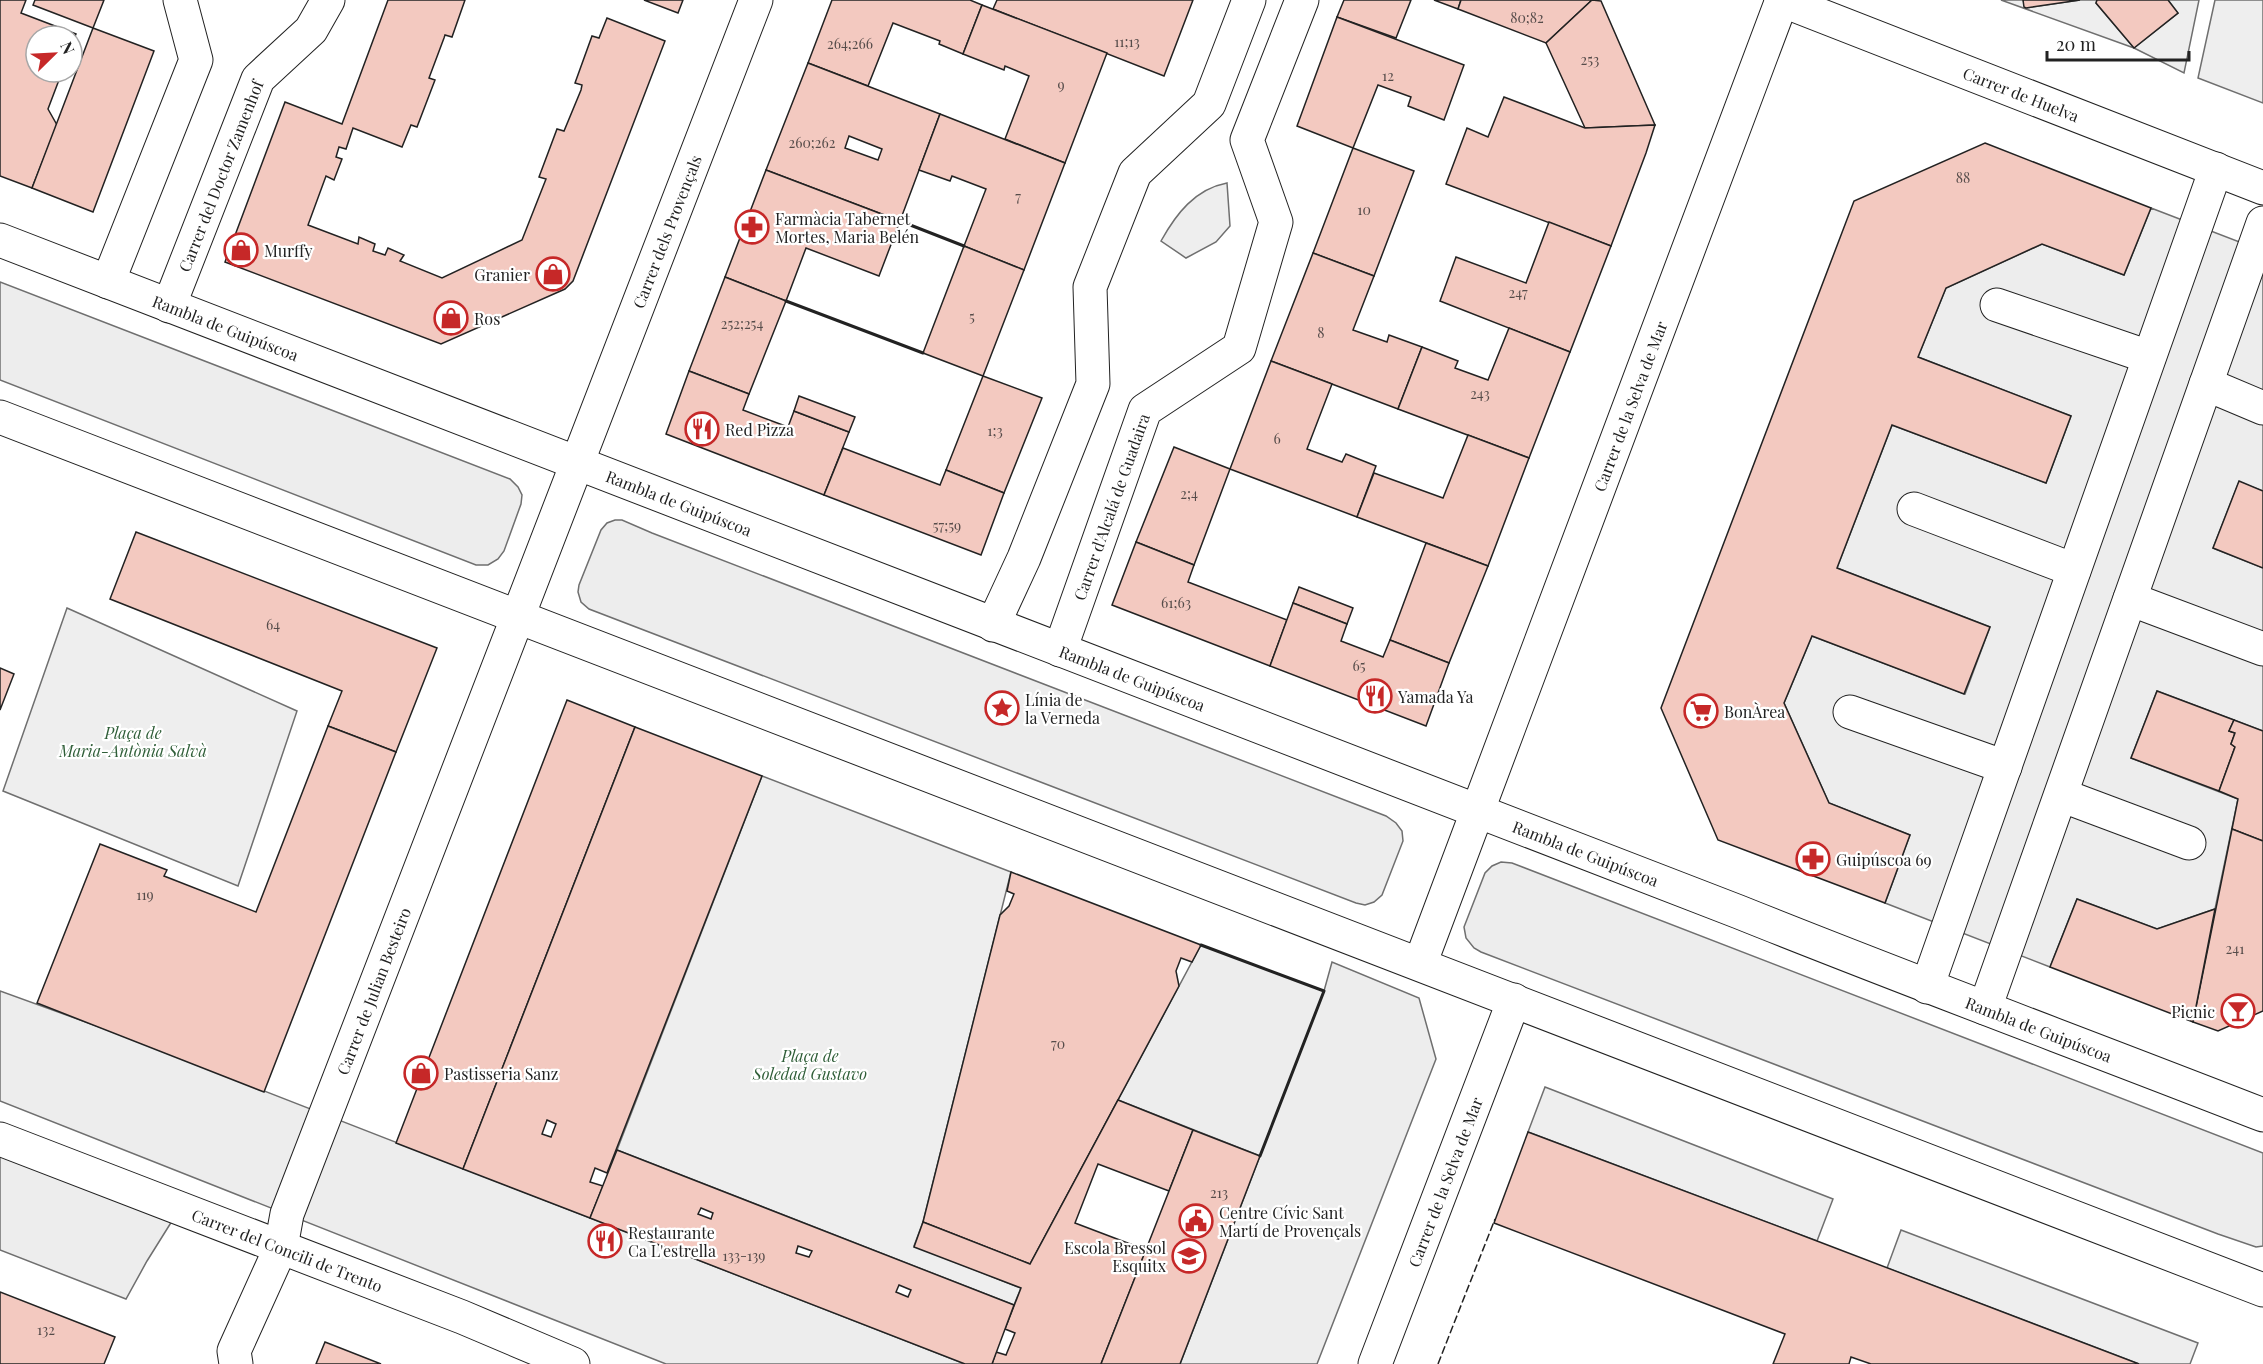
<svg xmlns="http://www.w3.org/2000/svg" width="2263" height="1364" viewBox="0 0 2263 1364" font-family="'Playfair Display',serif">
<rect width="100%" height="100%" fill="#fff"/>
<!-- green -->
<g fill="#eee" stroke="#6f6f6f" stroke-width="1.5">
<path d="M2001 0H2023L2026 8 2080 0H2097L2096 3 2134 48 2178 13 2168 0H2199L2184 73 2134 48Z"/>
<path d="M2215 0H2263V103L2198 78Z"/>
<path d="M1227 183 1230 226 1216 242 1186 258 1161 241C1176 214 1195 189 1227 183Z"/>
<path d="M67 608 297 711 238 886 3 791Z"/>
<path d="M762 776 1011 872 923 1222 914 1246 1021 1288 1014 1305 617 1150Z"/>
<path d="M1545 1087 1833 1199 1817 1241 1528 1132Z"/>
<path d="M1901 1230 2198 1343 2190 1364H2139L1887 1268Z"/>
</g>
<!-- parking -->
<g fill="#ededed" stroke="#6f6f6f" stroke-width="1.5">
<path d="M2151 208 2263 251V491L2239 482 2213 548 2263 568V731L2157 691 2131 758 2238 799 2215 909 2157 929 2077 899 2050 967 1885 903 1910 835 1829 803 1784 703 1812 636 1965 694 1990 627 1837 568 1892 425 2046 483 2071 416 1918 357 1946 288 2042 244 2124 275Z"/>
<path d="M0 282 510 479 518 487 522 495 521 504 504 551 498 559 488 565H476L0 380Z"/>
<path d="M615 520H622L652 533 1386 816 1396 823 1402 831 1403 841 1382 895 1374 902 1365 905 1356 903 589 609 581 602 578 592 579 585 601 530 607 523Z"/>
<path d="M1501 862 1512 863 2263 1153V1246L2256 1247 2218 1234 1481 952 1474 948 1466 938 1464 927 1485 873 1492 866Z"/>
<path d="M1201 945 1324 991 1332 962 1419 998 1436 1059 1317 1364H1180L1260 1156 1118 1100Z"/>
<path d="M0 991 105 1029 965 1364H666L0 1101Z"/>
<path d="M0 1155 172 1221 147 1261 126 1299 0 1250Z"/>
</g>
<!-- building -->
<g fill="#f3c9c0" stroke="#222" stroke-width="1.5" fill-rule="evenodd">
<path d="M0 0H26L21 13 76 34 72 44V36H36V72H62L48 109 57 125 32 188 0 176Z"/>
<path d="M35 0H104L93 28 33 5Z"/>
<path d="M388 0H465L452 37 445 35 444 38 429 78 435 80 417 127 411 125 402 147 353 128 346 149 339 147 336 157 342 159 334 180 326 176 308 225 358 244 359 237 375 244 373 251 385 255 388 248 404 255 400 261 442 278 522 240 546 179 539 177 557 129 564 131 581 90 582 85 575 83 592 36 599 38 607 18 665 41 573 281 565 289 441 344 225 262 285 102 342 124Z"/>
<path d="M644 0H683L678 13Z"/>
<path d="M832 0H970L982 5 963 54 939 44 940 41 893 23 868 86 808 63Z"/>
<path d="M997 0H1193L1164 76 993 9Z"/>
<path d="M1344 0H1411L1396 38 1337 17Z"/>
<path d="M1434 0H1461L1458 9Z"/>
<path d="M1461 0H1592L1546 43 1458 9Z"/>
<path d="M1592 0 1601 1 1655 125 1585 128 1546 43Z"/>
<path d="M2023 0H2080L2026 8 2024 7Z"/>
<path d="M2097 0H2168L2178 13 2134 48 2096 3Z"/>
<path d="M982 5 1107 53 1065 163 1005 139 1029 76 1005 66 1004 70 963 54Z"/>
<path d="M1337 17 1464 65 1444 120 1408 106 1411 97 1378 85 1353 148 1297 126Z"/>
<path d="M93 28 154 51 93 212 32 188Z"/>
<path d="M808 63 940 114 900 221 766 170ZM849 136 882 149 878 160 845 148Z"/>
<path d="M1504 97 1585 128 1655 125 1646 153 1611 246 1446 184 1467 128 1488 137Z"/>
<path d="M940 114 1065 163 1024 270 964 246 986 189 952 176 950 181 919 170Z"/>
<path d="M1985 143 2151 208 2124 275 2042 244 1946 288 1918 357 2071 416 2046 483 1892 425 1837 568 1990 627 1964 694 1812 636 1784 703 1829 803 1910 835 1885 903 1718 840 1661 708 1854 201Z"/>
<path d="M1353 148 1414 171 1374 276 1313 253Z"/>
<path d="M766 170 900 221 879 276 806 248 786 301 725 277Z"/>
<path d="M1549 222 1611 246 1570 352 1440 301 1456 257 1526 283Z"/>
<path d="M964 246 1024 270 983 376 923 353Z"/>
<path d="M1313 253 1374 276 1353 330 1387 342 1389 335 1422 347 1398 409 1271 361Z"/>
<path d="M725 277 786 301 749 394 689 371Z"/>
<path d="M1509 328 1570 352 1529 458 1398 409 1422 347 1458 361 1455 368 1488 380Z"/>
<path d="M1271 361 1332 384 1307 449 1342 462 1346 454 1376 466 1357 517 1230 469Z"/>
<path d="M689 371 749 394 743 410 780 424 788 427 794 411 849 432 824 495 666 434Z"/>
<path d="M983 376 1042 398 1004 493 946 470Z"/>
<path d="M799 396 855 417 849 432 794 411Z"/>
<path d="M1468 435 1529 458 1488 566 1357 517 1374 473 1443 498Z"/>
<path d="M1174 447 1230 469 1194 565 1136 542Z"/>
<path d="M843 448 940 485 946 470 1004 493 981 555 824 495Z"/>
<path d="M2239 481 2263 491V568L2213 548Z"/>
<path d="M136 532 437 648 396 752 328 726 342 691 110 599Z"/>
<path d="M1136 542 1194 565 1188 582 1287 620 1270 666 1112 605Z"/>
<path d="M1426 543 1488 566 1449 663 1390 640Z"/>
<path d="M1299 587 1353 608 1347 624 1293 603Z"/>
<path d="M1293 603 1347 624 1341 641 1383 657 1390 640 1449 663 1426 726 1270 666Z"/>
<path d="M0 668 14 674 0 710Z"/>
<path d="M2157 691 2234 720 2229 731 2235 733 2231 744 2235 747 2219 791 2131 758Z"/>
<path d="M567 700 635 727 463 1169 396 1143Z"/>
<path d="M2234 720 2263 731V841L2232 829 2238 799 2219 791 2235 747 2231 744 2235 733 2229 731Z"/>
<path d="M328 726 396 752 264 1092 37 1003 100 844 167 870 164 876 256 912Z"/>
<path d="M635 727 762 776 607 1173 595 1168 590 1182 603 1186 590 1218 463 1169ZM547 1120 556 1124 551 1137 542 1134Z"/>
<path d="M2232 829 2263 841V1011L2218 1031 2193 1022Z"/>
<path d="M1011 872 1201 945 1192 962 1181 958 1176 971 1179 986 1030 1264 923 1222 1000 915 1009 906 1014 894 1007 891Z"/>
<path d="M2077 899 2157 929 2215 909 2193 1022 2050 967Z"/>
<path d="M1118 1100 1193 1130 1169 1191 1098 1164 1075 1223 1146 1250 1101 1364H992L996 1352 1006 1355 1015 1333 1005 1329 1021 1288 914 1247 923 1222 1030 1264Z"/>
<path d="M1193 1130 1260 1156 1180 1364H1101Z"/>
<path d="M1528 1132 1817 1241 2139 1364H1871L1851 1357 1849 1364H1773L1785 1334 1494 1223Z"/>
<path d="M617 1150 1014 1305 992 1364H965L590 1218ZM701 1208 713 1213 711 1219 698 1214ZM798 1246 812 1251 809 1257 796 1253ZM899 1285 911 1290 908 1297 896 1292Z"/>
<path d="M0 1292 115 1337 104 1364H0Z"/>
<path d="M325 1342 381 1364H316Z"/>
</g>
<g fill="none" stroke-linecap="round" stroke-linejoin="round">
<defs>
<g id="minor">
<path id="s1" d="M1781 0 2263 188"/>
<path id="s2" d="M0 240 1739 912C1913 982 2089 1047 2263 1115"/>
<path d="M108 282 196 60 180 0"/>
<path d="M1997 305 2149 357"/>
<path id="s3" d="M169 306 258 79 311 30 328 0"/>
<path d="M2206 384 2263 408"/>
<path d="M0 417 2263 1290"/>
<path d="M1914 509 2074 570"/>
<path d="M2130 599 2263 649"/>
<path d="M993 625 1024 558 1093 384 1090 287 1135 173 1209 104 1249 0"/>
<path id="s4" d="M1060 650 1145 410 1239 348 1276 222 1247 140 1302 0"/>
<path d="M1850 712 2005 767"/>
<path d="M2061 795 2189 843"/>
<path id="s5" d="M1420 964 1782 0"/>
<path d="M1927 987 2216 169"/>
<path d="M1985 1008 2263 223"/>
<path id="s6" d="M0 1139 462 1317 573 1364"/>
<path id="s7" d="M236 1364 234 1351 281 1247 287 1214C443 809 599 404 756 0"/>
<path id="s8" d="M1375 1364 1514 1000"/>
</g>
</defs>
<!-- minor casing -->
<use href="#minor" stroke="#222" stroke-width="35"/>
<!-- minor -->
<use href="#minor" stroke="#fff" stroke-width="33"/>
<!-- fence -->
<path stroke="#222" stroke-width="1.5" stroke-dasharray="8 3" stroke-linecap="butt" d="M1438 1364 1495 1219"/>
<!-- wall -->
<g stroke="#222" stroke-width="3">
<path d="M900 221 964 246"/>
<path d="M786 301 923 353"/>
<path d="M1201 945 1324 991 1260 1156"/>
</g>
</g>
<!-- icons -->
<defs>
<symbol id="pharmacy-ring" viewBox="-11 -11 22 22"><circle r="9.5" fill="#fff" stroke="#c62828" stroke-width="1.5"/><path d="M-2-6h4v4h4v4h-4v4h-4v-4h-4v-4h4Z" fill="#c62828"/></symbol>
<symbol id="shop-ring" viewBox="-11 -11 22 22"><circle r="9.5" fill="#fff" stroke="#c62828" stroke-width="1.5"/><path d="M-5-2.5h2.3a2.7 3.5 0 0 1 5.4 0H5L5.5 6h-11ZM-1.5-2.5h3a1.5 2.3 0 0 0-3 0Z" fill="#c62828"/></symbol>
<symbol id="restaurant-ring" viewBox="-11 -11 22 22"><circle r="9.5" fill="#fff" stroke="#c62828" stroke-width="1.5"/><path d="M-5-6h1v4h1v-4h1v4h1v-4h1v5L-1.5 .5V6h-2V.5L-5-1ZM5-6V6H3V1.5H1.5Q1.5-4 5-6Z" fill="#c62828"/></symbol>
<symbol id="sight-ring" viewBox="-11 -11 22 22"><circle r="9.5" fill="#fff" stroke="#c62828" stroke-width="1.5"/><path d="M0-6L1.8-2.2L6-1.7L2.9 1.2L3.7 5.4L0 3.3L-3.7 5.4L-2.9 1.2L-6-1.7L-1.8-2.2Z" fill="#c62828"/></symbol>
<symbol id="supermarket-ring" viewBox="-11 -11 22 22"><circle r="9.5" fill="#fff" stroke="#c62828" stroke-width="1.5"/><path d="M-6-5.5h2.5l.6 2H6L4.5 2H-2.5L-4.4-4H-6ZM-1.5 3.2a1.3 1.3 0 1 0 .1 0ZM3 3.2a1.3 1.3 0 1 0 .1 0Z" fill="#c62828"/></symbol>
<symbol id="bar-ring" viewBox="-11 -11 22 22"><circle r="9.5" fill="#fff" stroke="#c62828" stroke-width="1.5"/><path d="M-6-5H6L.8 .8V4.5H3.5V6h-7V4.5H-.8V.8Z" fill="#c62828"/></symbol>
<symbol id="civic-ring" viewBox="-11 -11 22 22"><circle r="9.5" fill="#fff" stroke="#c62828" stroke-width="1.5"/><path d="M-.6-6.5H3V-4.5H.6V-3L4-1V1h2V6H-6V1h2V-1L-.6-3ZM-1.2 2.5V6h2.4V2.5Z" fill="#c62828"/></symbol>
<symbol id="school-ring" viewBox="-11 -11 22 22"><circle r="9.5" fill="#fff" stroke="#c62828" stroke-width="1.5"/><path d="M0-5L7-2L0 1L-7-2ZM-4 1L0 2.5L4 1V4Q0 6-4 4Z" fill="#c62828"/></symbol>
</defs>
<g fill-rule="evenodd">
<use href="#pharmacy-ring" x="733" y="208" width="38" height="38"/>
<use href="#shop-ring" x="222" y="231" width="38" height="38"/>
<use href="#shop-ring" x="534" y="255" width="38" height="38"/>
<use href="#shop-ring" x="432" y="299" width="38" height="38"/>
<use href="#restaurant-ring" x="683" y="410" width="38" height="38"/>
<use href="#restaurant-ring" x="1356" y="677" width="38" height="38"/>
<use href="#sight-ring" x="983" y="689" width="38" height="38"/>
<use href="#supermarket-ring" x="1682" y="692" width="38" height="38"/>
<use href="#pharmacy-ring" x="1794" y="840" width="38" height="38"/>
<use href="#bar-ring" x="2219" y="992" width="38" height="38"/>
<use href="#shop-ring" x="402" y="1054" width="38" height="38"/>
<use href="#civic-ring" x="1177" y="1202" width="38" height="38"/>
<use href="#restaurant-ring" x="586" y="1222" width="38" height="38"/>
<use href="#school-ring" x="1170" y="1237" width="38" height="38"/>
</g>
<g text-anchor="middle" dominant-baseline="central" stroke-width="4.5" stroke-linejoin="round" paint-order="stroke">
<!-- number labels -->
<g font-size="14" fill="#564c4a">
<text x="1527" y="17">80;82</text>
<text x="1127" y="41">11;13</text>
<text x="850" y="43">264;266</text>
<text x="1590" y="59">253</text>
<text x="1388" y="75">12</text>
<text x="1061" y="84">9</text>
<text x="812" y="142">260;262</text>
<text x="1963" y="177">88</text>
<text x="1018" y="196">7</text>
<text x="1364" y="209">10</text>
<text x="1518" y="292">247</text>
<text x="972" y="316">5</text>
<text x="742" y="323">252;254</text>
<text x="1321" y="332">8</text>
<text x="1480" y="393">243</text>
<text x="995" y="430">1;3</text>
<text x="1277" y="438">6</text>
<text x="1189" y="493">2;4</text>
<text x="947" y="525">57;59</text>
<text x="1176" y="602">61;63</text>
<text x="273" y="624">64</text>
<text x="1359" y="665">65</text>
<text x="145" y="894">119</text>
<text x="2235" y="948">241</text>
<text x="1058" y="1043">70</text>
<text x="1219" y="1192">213</text>
<text x="744" y="1255">133-139</text>
<text x="46" y="1329">132</text>
</g>
<!-- street labels -->
<g font-size="16" fill="#222" stroke="#fff">
<text stroke="none"><textPath href="#s1" startOffset="258">Carrer de Huelva</textPath></text>
<text stroke="none"><textPath href="#s3" startOffset="140">Carrer del Doctor Zamenhof</textPath></text>
<text stroke="none"><textPath href="#s7" startOffset="1214">Carrer dels Provençals</textPath></text>
<text stroke="none"><textPath href="#s2" startOffset="242">Rambla de Guipúscoa</textPath></text>
<text stroke="none"><textPath href="#s5" startOffset="596">Carrer de la Selva de Mar</textPath></text>
<text stroke="none"><textPath href="#s2" startOffset="728">Rambla de Guipúscoa</textPath></text>
<text stroke="none"><textPath href="#s4" startOffset="152">Carrer d'Alcalá de Guadaira</textPath></text>
<text stroke="none"><textPath href="#s2" startOffset="1214">Rambla de Guipúscoa</textPath></text>
<text stroke="none"><textPath href="#s2" startOffset="1700">Rambla de Guipúscoa</textPath></text>
<text stroke="none"><textPath href="#s7" startOffset="400">Carrer de Julian Besteiro</textPath></text>
<text stroke="none"><textPath href="#s2" startOffset="2186">Rambla de Guipúscoa</textPath></text>
<text stroke="none"><textPath href="#s8" startOffset="195">Carrer de la Selva de Mar</textPath></text>
<text stroke="none"><textPath href="#s6" startOffset="308">Carrer del Concili de Trento</textPath></text>
</g>
<!-- poi labels -->
<g font-size="16" fill="#222" stroke="#fff" text-anchor="start">
<text x="775" y="218">Farmàcia Tabernet<tspan x="775" dy="18">Mortes, Maria Belén</tspan></text>
<text x="264" y="250">Murffy</text>
<text x="530" y="274" text-anchor="end">Granier</text>
<text x="474" y="318">Ros</text>
<text x="725" y="429">Red Pizza</text>
<text x="1398" y="696">Yamada Ya</text>
<text x="1025" y="699">Línia de<tspan x="1025" dy="18">la Verneda</tspan></text>
<text x="1724" y="711">BonÀrea</text>
<text x="1836" y="859">Guipúscoa 69</text>
<text x="2215" y="1011" text-anchor="end">Picnic</text>
<text x="444" y="1073">Pastisseria Sanz</text>
<text x="1219" y="1212">Centre Cívic Sant<tspan x="1219" dy="18">Martí de Provençals</tspan></text>
<text x="628" y="1232">Restaurante<tspan x="628" dy="18">Ca L'estrella</tspan></text>
<text x="1166" y="1247" text-anchor="end">Escola Bressol<tspan x="1166" dy="18">Esquitx</tspan></text>
</g>
<!-- park labels -->
<g font-size="16" font-style="italic" fill="#2f5e38" stroke="#fff">
<text x="133" y="732">Plaça de<tspan x="133" dy="18">Maria-Antònia Salvà</tspan></text>
<text x="810" y="1055">Plaça de<tspan x="810" dy="18">Soledad Gustavo</tspan></text>
</g>
</g>
<!-- north arrow -->
<g transform="translate(54 54) rotate(66)"><circle r="28" fill="#ffffff" stroke="#a7a7a7" stroke-width="1.5"/>
<path d="M0-4.5L10 22L0 15L-10 22Z" fill="#c62828"/>
<text y="-9" font-size="16" font-weight="bold" text-anchor="middle" fill="#222222">N</text>
</g>
<!-- scale -->
<path d="M2047 51v9h142v-9" fill="none" stroke="#222222" stroke-width="3"/>
<text x="2056" y="51" font-size="18" fill="#222222" stroke="#ffffff" stroke-width="4.5" paint-order="stroke">20 m</text>
</svg>
